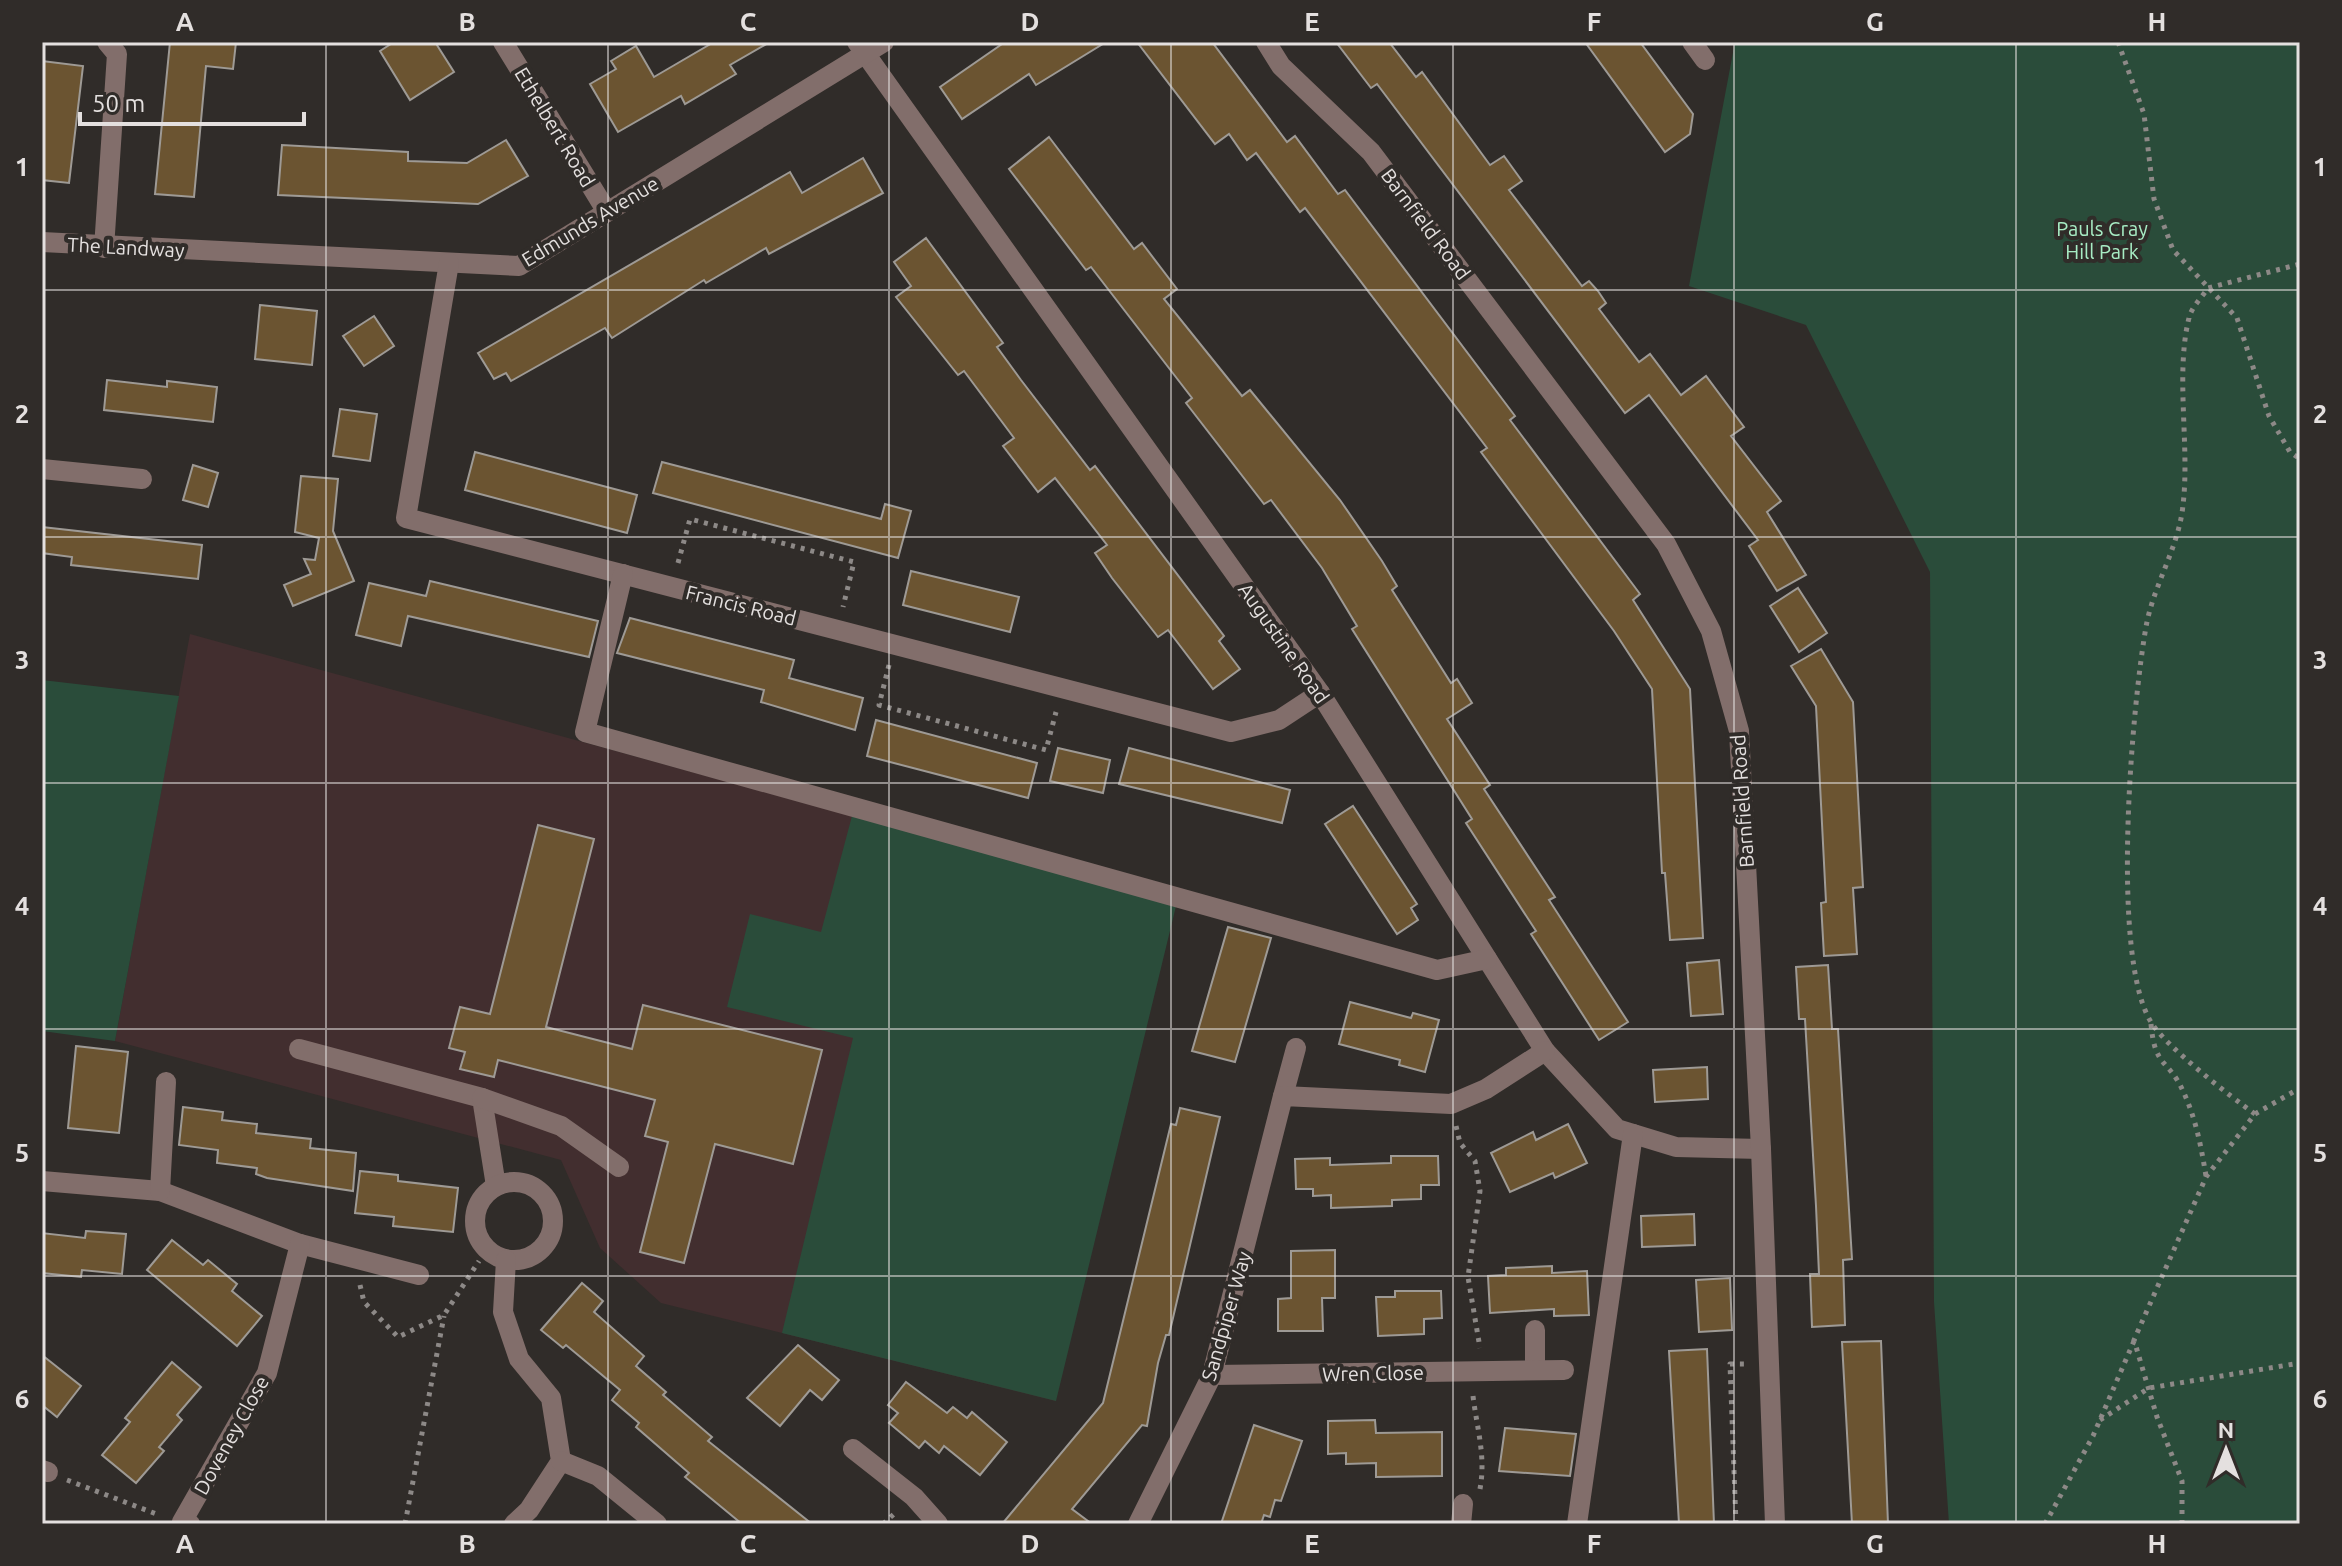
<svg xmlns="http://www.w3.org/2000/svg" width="2342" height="1566" viewBox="0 0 2342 1566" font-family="Ubuntu,sans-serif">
<rect width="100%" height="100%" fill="#302c29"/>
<!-- education -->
<path fill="#422e2f" d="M190 634 852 816 1056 1401 661 1303 600 1248 561 1160 115 1041Z"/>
<!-- green -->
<g fill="#2a4c3a">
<path d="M1735 42H2300V1524H1949L1934 1302 1930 572 1806 325 1689 286Z"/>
<path d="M42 680 179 696 115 1041 42 1031Z"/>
<path d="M852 816 1176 906 1056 1401 782 1333 853 1038 727 1007 750 914 821 932Z"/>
</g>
<!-- building -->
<g fill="#6b5431" stroke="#9e9a95" stroke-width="2">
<path d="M170 42H236L233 69 206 66 194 197 155 194Z"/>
<path d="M394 42H435L454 72 410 100 380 51Z"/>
<path d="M714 42H770L730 65 736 74 685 104 681 96 618 132 590 84 616 69 611 61 636 46 654 77Z"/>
<path d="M1005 42H1106L1036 85 1029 74 962 119 940 87Z"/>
<path d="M1137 42H1212L1287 142 1295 136 1338 194 1345 190 1515 416 1510 420 1640 594 1633 600 1690 689 1703 938 1670 940 1665 873H1662L1652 689 1614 631 1481 452 1487 448 1305 208 1300 212 1256 153 1247 160 1229 134 1215 144Z"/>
<path d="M1336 42H1389L1416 77 1422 72 1490 165 1504 156 1522 181 1509 190 1582 286 1589 281 1598 291 1606 303 1599 309 1639 362 1650 354 1681 395 1706 376 1744 427 1731 436 1781 501 1767 512 1806 575 1777 591 1749 546 1758 540 1649 395 1625 413 1377 84 1371 88Z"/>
<path d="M1585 42H1640L1693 114 1690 134 1665 152Z"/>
<path d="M42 61 83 66 69 183 42 180Z"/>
<path d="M1049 137 1134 249 1142 243 1177 289 1164 299 1242 396 1250 390 1340 500 1382 561 1397 586 1392 590 1451 683 1457 679 1472 703 1447 719 1490 785 1484 789 1555 897 1549 900 1628 1022 1599 1040 1531 934 1536 931 1466 823 1472 819 1352 629 1357 626 1322 568 1271 500 1264 504 1186 403 1192 398 1091 267 1086 270 1009 169Z"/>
<path d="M506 140 528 176 478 204 278 195 282 145 408 152V161L467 163Z"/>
<path d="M863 158 883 193 769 254 766 248 706 283 704 280 612 338 605 328 511 381 506 373 494 379 478 353 790 172 802 193Z"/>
<path d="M926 238 1003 343 997 347 1021 380 1090 470 1095 466 1224 636 1219 641 1240 669 1213 689 1168 630 1158 637 1112 578 1095 553 1107 545 1055 478 1038 492 1003 446 1014 438 964 371 958 375 896 297 911 286 894 262Z"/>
<path d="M260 305 317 311 312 365 255 359Z"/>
<path d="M374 316 394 346 364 366 343 336Z"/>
<path d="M107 380 167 387V381L217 387 213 422 104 410Z"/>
<path d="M340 409 377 414 370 461 333 456Z"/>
<path d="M475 452 637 495 627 533 465 490Z"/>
<path d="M662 462 881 519 885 504 911 511 898 558 653 493Z"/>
<path d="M193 465 218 473 208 507 183 500Z"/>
<path d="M301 476 338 479 333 531 354 581 293 606 284 585 311 574 304 559 315 560 319 538 295 532Z"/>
<path d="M42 527 202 545 198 579 71 565 72 557 42 553Z"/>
<path d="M911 571 1019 597 1010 632 903 605Z"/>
<path d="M430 581 598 621 589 657 408 616 401 646 356 635 369 583 426 596Z"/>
<path d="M1798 588 1827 633 1799 652 1770 606Z"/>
<path d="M630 618 794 660 789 678 863 698 855 730 761 702 764 690 617 653Z"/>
<path d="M1821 649 1853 702 1863 887 1853 888 1857 954 1824 956 1821 903 1826 902 1816 706 1791 666Z"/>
<path d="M876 720 1037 763 1028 798 867 756Z"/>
<path d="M1058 748 1110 760 1103 793 1050 781Z"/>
<path d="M1129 748 1290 790 1282 823 1119 784Z"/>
<path d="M1353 806 1417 904 1411 908 1418 920 1397 934 1325 824Z"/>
<path d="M538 825 594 839 546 1027 632 1049 643 1005 822 1050 793 1164 715 1144 684 1263 640 1252 668 1142 645 1136 655 1100 498 1060 494 1077 460 1069 465 1052 449 1048 460 1007 490 1014Z"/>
<path d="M1228 927 1271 938 1235 1062 1192 1051Z"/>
<path d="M1719 960 1723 1014 1691 1016 1687 963Z"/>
<path d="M1828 965 1832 1029H1838L1852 1259 1843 1260 1845 1325 1812 1327 1810 1274H1819L1816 1206 1805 1019H1799L1796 967Z"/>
<path d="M1350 1002 1411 1018 1413 1013 1439 1020 1425 1072 1399 1065 1400 1060 1339 1044Z"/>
<path d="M76 1046 128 1052 119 1133 68 1128Z"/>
<path d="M1707 1067 1708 1099 1655 1102 1653 1070Z"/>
<path d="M183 1107 223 1112 222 1120 257 1124 256 1133 311 1139 310 1148 356 1153 353 1191 267 1178 256 1174 257 1168 217 1163 218 1150 179 1145Z"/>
<path d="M1180 1108 1220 1117 1169 1335H1166L1158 1363 1147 1426 1142 1425 1072 1509 1092 1524H1002L1103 1403 1171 1124 1176 1125Z"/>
<path d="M1568 1124 1587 1163 1555 1178 1553 1173 1510 1192 1491 1153 1533 1132 1536 1140Z"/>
<path d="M1391 1156H1438L1439 1185H1421V1199L1392 1200V1206L1331 1208V1195L1313 1196V1189H1296L1295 1159 1330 1158V1165L1391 1163Z"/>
<path d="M360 1171 398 1175V1181L458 1188 453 1232 393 1226 394 1217 355 1213Z"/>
<path d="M1694 1214 1695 1245 1642 1247 1641 1216Z"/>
<path d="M86 1231 126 1234 122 1274 82 1270 81 1277 42 1273V1233L85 1238Z"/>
<path d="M172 1240 203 1265 208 1260 237 1284 232 1291 262 1316 237 1346 147 1270Z"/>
<path d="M1335 1250V1298H1322L1323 1331H1278V1299L1291 1298V1251Z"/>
<path d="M1552 1266V1273L1587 1271 1589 1315 1554 1316V1309L1490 1313 1488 1276 1506 1275V1268Z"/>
<path d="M1730 1278 1732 1330 1699 1332 1696 1280Z"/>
<path d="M582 1283 603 1301 594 1312 644 1356 636 1366 666 1392 663 1395 712 1437 708 1441 812 1524H742L685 1477 689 1473 636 1427 639 1423 612 1400 620 1390 566 1345 563 1348 541 1330Z"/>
<path d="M1395 1291H1441L1442 1318 1424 1319V1334L1378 1336 1376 1297H1395Z"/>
<path d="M1881 1341 1888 1524H1852L1842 1342Z"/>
<path d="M798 1345 839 1380 822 1400 810 1390 780 1426 747 1398Z"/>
<path d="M1707 1349 1714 1524H1679L1669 1351Z"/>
<path d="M42 1355 81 1386 57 1417 42 1405Z"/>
<path d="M172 1362 201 1387 177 1415 182 1420 159 1447 164 1451 136 1483 102 1455 130 1422 125 1418Z"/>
<path d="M906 1382 947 1413 953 1407 967 1418 972 1412 1007 1442 980 1475 944 1446 939 1453 925 1441 919 1448 889 1423 898 1413 888 1405Z"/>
<path d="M1375 1420 1376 1433 1442 1432V1476L1376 1477V1463L1346 1464V1453L1328 1454V1421Z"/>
<path d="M1254 1425 1302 1441 1281 1501 1275 1500 1270 1517 1264 1515 1261 1524H1221Z"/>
<path d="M1505 1428 1576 1434 1570 1476 1499 1471Z"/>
</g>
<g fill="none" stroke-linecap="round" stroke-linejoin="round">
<!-- path -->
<g stroke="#8d8987" stroke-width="5" stroke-dasharray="4 6" stroke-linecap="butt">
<path d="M2118 42 2144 114 2154 199 2173 250 2237 318 2269 416 2290 452 2300 459"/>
<path d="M678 563 690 519 854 562 843 607"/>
<path d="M889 665 879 705 1046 750 1056 712"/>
<path d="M2151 1024C2155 1069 2168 1058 2183 1091 2196 1119 2201 1146 2206 1176"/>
<path d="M2255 1114C2230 1096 2165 1046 2151 1022 2110 956 2132 706 2146 627 2153 586 2179 547 2183 505 2190 447 2175 373 2189 318 2191 308 2202 297 2208 288L2300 264"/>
<path d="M1456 1126 1460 1143 1475 1161 1480 1191 1468 1277 1480 1348"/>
<path d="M360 1285 364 1302 398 1337 444 1315 479 1261"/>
<path d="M1473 1396C1477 1429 1486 1456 1480 1489"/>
<path d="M2100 1420 2149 1388 2300 1363"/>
<path d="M67 1480 159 1515"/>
<path d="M405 1524 444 1316"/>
<path d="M883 1524 895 1513"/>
<path d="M1736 1524 1730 1364H1744"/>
<path d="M2045 1524 2093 1436 2134 1341"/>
<path d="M2182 1524V1481L2157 1417 2134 1340 2206 1177 2255 1114 2300 1088"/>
</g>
<!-- minor -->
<g stroke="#826e6b" stroke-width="20">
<path d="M503 42 607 212"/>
<path d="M857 42 1320 693 1545 1051 1617 1129 1676 1147 1761 1149"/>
<path d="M1266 42 1281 66 1371 152 1666 544 1711 631 1739 731 1761 1149 1775 1524"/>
<path d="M1692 42 1705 60"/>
<path d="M42 242 519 266 884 42"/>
<path d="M104 248 117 54 107 42"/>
<path d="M449 263 406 518 1231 732 1279 720 1320 693"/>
<path d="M42 469 142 479"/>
<path d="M623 574 585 732 1437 970 1487 959"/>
<path d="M299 1049 482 1098 496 1186"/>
<path d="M1283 1096 1296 1048"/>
<path d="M482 1098 561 1126 619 1167"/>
<path d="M42 1181 160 1191 300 1244 419 1275"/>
<circle cx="514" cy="1221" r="39"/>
<path d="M160 1191 166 1082"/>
<path d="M506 1260 503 1312 519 1359 551 1398 561 1461 529 1510 514 1524"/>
<path d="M1535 1370V1330"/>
<path d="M1212 1375 1564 1370"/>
<path d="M853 1449 914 1497 938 1524"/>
<path d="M561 1461 598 1476 657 1524"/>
<path d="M42 1470 48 1472"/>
<path d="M190 1524 182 1522 267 1373 300 1244"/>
<path d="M1138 1524 1212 1375 1283 1096 1451 1104 1486 1089 1545 1051"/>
<path d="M1461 1524 1463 1504"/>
<path d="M1577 1524 1633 1134"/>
</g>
</g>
<!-- grid -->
<path fill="none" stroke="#e4e0df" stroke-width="2" stroke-opacity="0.55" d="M326 42V1524M608 42V1524M889 42V1524M1171 42V1524M1453 42V1524M1734 42V1524M2016 42V1524M42 290H2300M42 537H2300M42 783H2300M42 1029H2300M42 1276H2300"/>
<g text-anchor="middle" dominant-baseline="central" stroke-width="8" stroke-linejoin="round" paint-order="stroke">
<!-- street labels -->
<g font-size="20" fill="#e4e0df" stroke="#302c29">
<text transform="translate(555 127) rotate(59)">Ethelbert Road</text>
<text transform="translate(590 221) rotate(-31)">Edmunds Avenue</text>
<text transform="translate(1426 224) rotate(53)">Barnfield Road</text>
<text transform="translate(126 247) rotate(3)">The Landway</text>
<text transform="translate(741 605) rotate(14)">Francis Road</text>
<text transform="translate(1284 643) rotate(55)">Augustine Road</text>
<text transform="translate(1742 801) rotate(-94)">Barnfield Road</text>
<text transform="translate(1226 1316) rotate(-74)">Sandpiper Way</text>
<text transform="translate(1373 1373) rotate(-1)">Wren Close</text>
<text transform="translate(231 1435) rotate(-61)">Doveney Close</text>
</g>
<!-- park labels -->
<g font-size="20" fill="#a7ecc4" stroke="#302c29">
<text x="2102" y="228">Pauls Cray<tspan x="2102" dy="23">Hill Park</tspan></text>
</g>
</g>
<!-- border -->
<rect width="2342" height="1566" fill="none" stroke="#302c29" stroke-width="88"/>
<!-- north arrow -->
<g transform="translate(2226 1450)" stroke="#302c29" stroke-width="6" paint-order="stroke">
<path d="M0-6L14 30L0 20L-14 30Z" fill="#e4e0df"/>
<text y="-12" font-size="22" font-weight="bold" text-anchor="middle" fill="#e4e0df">N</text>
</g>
<!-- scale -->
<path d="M80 112v12h224v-12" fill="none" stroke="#e4e0df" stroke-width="4"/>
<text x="92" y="112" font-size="24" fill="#e4e0df" stroke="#302c29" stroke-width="6" paint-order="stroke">50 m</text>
<rect x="44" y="44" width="2254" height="1478" fill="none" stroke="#e4e0df" stroke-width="3"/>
<g font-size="26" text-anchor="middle" font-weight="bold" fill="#e4e0df">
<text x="185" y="31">A</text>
<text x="467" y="31">B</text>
<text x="748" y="31">C</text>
<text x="1030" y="31">D</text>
<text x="1312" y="31">E</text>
<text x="1594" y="31">F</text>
<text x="1875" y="31">G</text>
<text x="2157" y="31">H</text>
<text x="22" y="176">1</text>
<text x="2320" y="176">1</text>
<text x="22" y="423">2</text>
<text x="2320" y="423">2</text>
<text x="22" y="669">3</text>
<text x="2320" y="669">3</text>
<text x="22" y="915">4</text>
<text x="2320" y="915">4</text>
<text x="22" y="1162">5</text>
<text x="2320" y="1162">5</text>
<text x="22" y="1408">6</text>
<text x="2320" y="1408">6</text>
<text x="185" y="1553">A</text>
<text x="467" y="1553">B</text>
<text x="748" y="1553">C</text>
<text x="1030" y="1553">D</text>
<text x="1312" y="1553">E</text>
<text x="1594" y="1553">F</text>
<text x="1875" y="1553">G</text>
<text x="2157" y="1553">H</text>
</g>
</svg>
